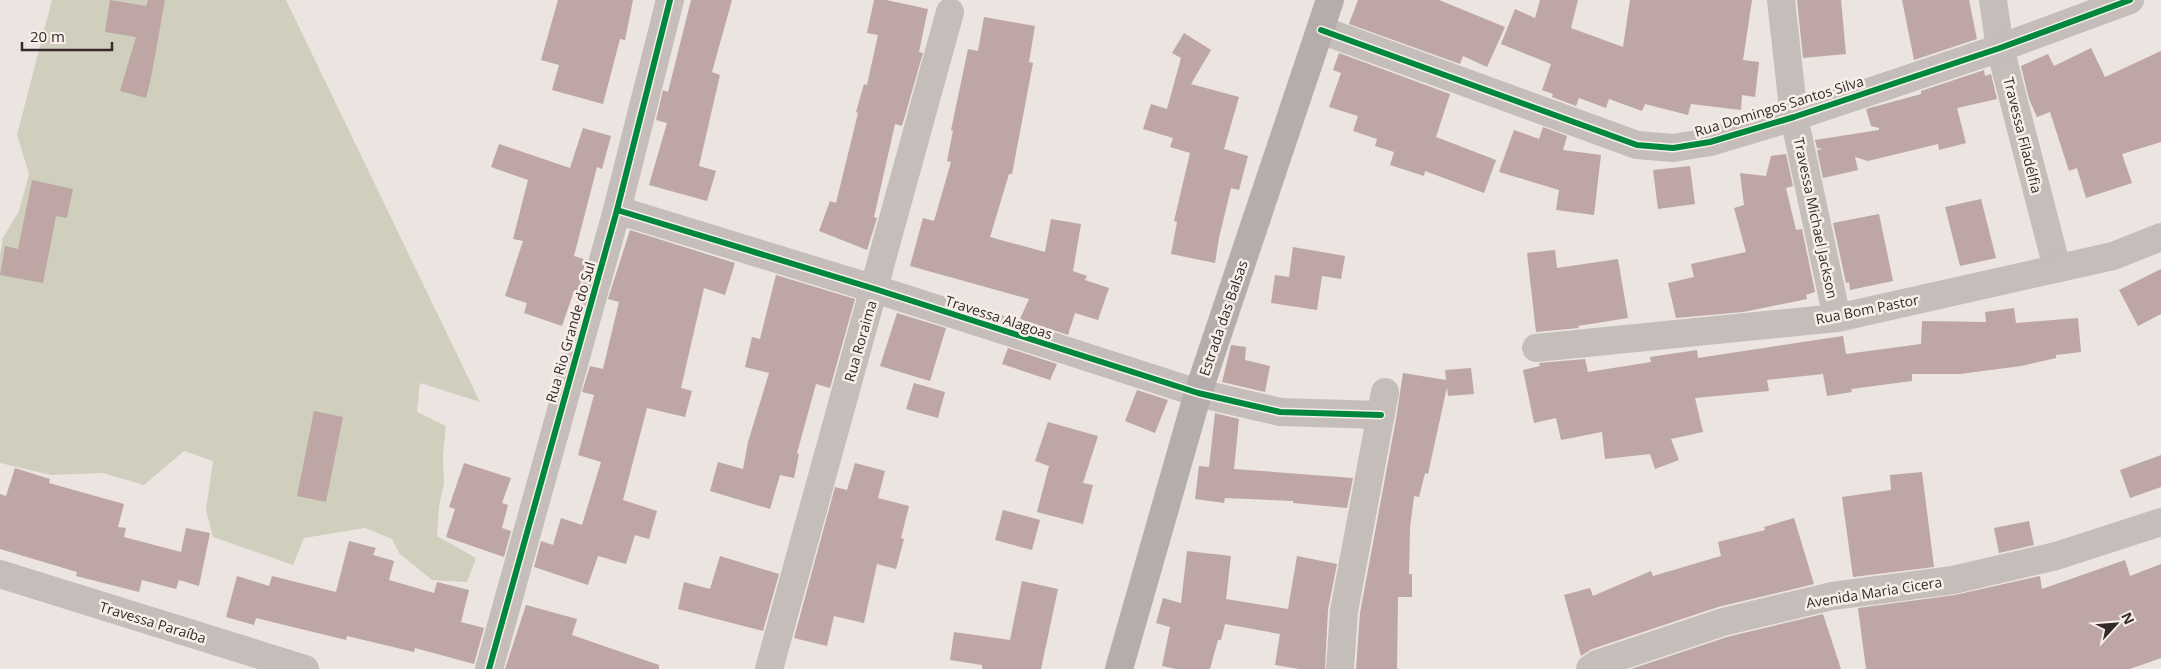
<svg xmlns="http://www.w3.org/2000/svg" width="2161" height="669" viewBox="0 0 2161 669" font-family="'Open Sans',sans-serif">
<rect width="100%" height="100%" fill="#ebe4e1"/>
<!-- green -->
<path fill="#d0cfbd" d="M52 0H286L480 402 420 383 417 412 446 426 443 455 444 484 439 506 437 536 476 558 467 582 432 580 399 553 392 539 365 528 304 538 293 565 213 537 206 510 213 461 184 451 144 485 103 473 51 475 0 463V256L3 238 19 211 29 174 17 135Z"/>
<!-- building -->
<g fill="#bda6a4">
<path d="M110 0 146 6 148 0H165L151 78 146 98 120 91 136 37 105 32Z"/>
<path d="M558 0H633L625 40 620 39 603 104 552 90 559 65 541 60Z"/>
<path d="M691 0H732L712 72 720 75 699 166 716 171 707 201 649 185 667 123 656 120 663 90 668 92Z"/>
<path d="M874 0H886L928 9 919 52 923 53 902 126 895 124 874 217 877 218 867 250 819 231 830 201 836 203 858 113 856 112 864 84 867 85 878 35 867 33Z"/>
<path d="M1358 0H1439L1505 27 1487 67 1463 56 1460 64 1349 24Z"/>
<path d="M1540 0H1578L1571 28 1623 47 1630 0H1752L1743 60 1759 62 1755 97 1742 95 1741 110 1691 104 1688 115 1645 104 1642 111 1609 99 1606 108 1579 98 1576 106 1552 97 1553 94 1542 90 1551 64 1501 44 1515 9 1535 18Z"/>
<path d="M1797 0H1841L1846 54 1803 58Z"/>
<path d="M1902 0H1969L1977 39 1914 60Z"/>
<path d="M984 17 1035 26 1029 62 1033 63 1012 174H1009L990 237 1045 252 1051 219 1081 224 1073 271 1087 276 1085 280 1109 288 1098 320 1075 313 1068 335 1020 319 1029 299 910 266 923 218 934 221 951 162 947 161 953 131 951 130 968 49 978 51Z"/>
<path d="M1184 33 1211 50 1191 84 1239 97 1224 149 1248 156 1239 190 1231 188 1219 238 1215 263 1171 254 1177 222 1174 221 1190 153 1170 147 1173 138 1143 129 1151 104 1167 109 1181 58 1172 53Z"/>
<path d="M2091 48 2105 77 2161 51V142L2122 154 2132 183 2086 198 2077 168 2069 171 2050 112 2037 117 2029 99 2021 66 2048 54 2054 66Z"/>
<path d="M1339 53 1450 94 1436 137 1496 160 1484 193 1425 171 1424 176 1390 165 1394 152 1375 146 1377 139 1353 131 1358 116 1329 107 1341 73 1333 70Z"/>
<path d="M1984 70 1985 76 1991 74 1997 99 1957 108 1966 143 1939 150 1938 144 1868 161 1855 157 1858 170 1823 178 1817 150 1823 149 1817 148 1815 140 1879 130V128L1871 126 1866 109 1921 94V91Z"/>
<path d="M1543 127 1567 136 1563 150 1601 155 1594 215 1556 210 1559 190 1499 172 1514 130 1539 139Z"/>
<path d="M583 128 611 136 602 169 597 167 574 256 587 260 578 292 574 291 562 326 524 313 527 303 505 296 523 241 513 239 528 180 491 167 499 144 570 168Z"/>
<path d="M1786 154 1793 186 1786 188 1796 230 1802 229 1815 292 1806 295 1807 299 1743 312 1676 318 1668 283 1694 277 1691 264 1746 252 1734 208 1744 205 1740 173 1766 176 1771 156Z"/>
<path d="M1690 166 1695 204 1658 209 1653 170Z"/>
<path d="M32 180 73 189 67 218 56 216 43 283 0 275 5 246 18 249Z"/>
<path d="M1981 199 1996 258 1960 266 1945 207Z"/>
<path d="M1879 214 1893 281 1850 290 1849 282 1846 283 1833 223Z"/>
<path d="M630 230 735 263 725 295 704 288 681 388 692 391 685 417 647 408 623 500 657 511 649 539 635 535 626 564 598 556 588 585 534 567 541 541 553 545 561 518 582 525 601 462 578 455 594 395 582 392 590 366 603 369 619 302 608 299Z"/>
<path d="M1293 247 1345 256 1341 279 1322 276 1317 310 1271 303 1275 275 1289 277Z"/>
<path d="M1555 250 1557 268 1618 259 1628 318 1578 326 1579 328 1536 332 1527 253Z"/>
<path d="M2161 269V314L2138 326 2119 290Z"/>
<path d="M776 275 855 299 830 388 816 384 797 453 799 454 794 478 780 475 770 509 710 491 718 462 743 469 748 442 769 373 745 367 752 337 760 339Z"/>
<path d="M2014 308 2016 323 2078 318 2081 352 2056 355V358L2021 366 1960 374H1912V381L1851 389 1852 392 1827 396 1823 374 1767 380 1769 391 1695 398 1703 432 1671 439 1679 460 1655 469 1650 454 1605 459 1602 432 1561 440 1556 418 1534 423 1523 370 1540 366 1539 363 1585 359 1588 372 1651 362 1650 357 1697 350 1698 358 1843 336 1846 354 1921 344 1922 321 1986 322 1985 312Z"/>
<path d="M897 313 946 328 930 381 880 366Z"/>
<path d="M1231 345 1246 347 1245 360 1270 366 1265 392 1222 382Z"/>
<path d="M1008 348 1057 364 1050 380 1002 364Z"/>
<path d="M1471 368 1474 394 1448 396 1447 387 1428 474 1425 473 1419 497 1414 496 1410 528 1409 574H1412V597H1398L1397 669H1356L1360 613 1396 419 1403 373 1446 380 1445 370Z"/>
<path d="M914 383 945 392 938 418 906 409Z"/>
<path d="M1137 390 1168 400 1155 433 1125 421Z"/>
<path d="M314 411 343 417 326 502 297 496Z"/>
<path d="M1215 413 1239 419 1234 469 1353 478 1347 508 1293 503V501L1225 498 1224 503 1195 499 1199 466 1209 467Z"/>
<path d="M1048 422 1098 436 1083 483 1093 485 1083 524 1037 512 1049 466 1035 461Z"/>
<path d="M2161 455V487L2130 498 2120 470Z"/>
<path d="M464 463 511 478 502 503 508 505 502 528 511 531 504 557 446 537 455 509 449 507Z"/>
<path d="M855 463 885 471 878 498 909 506 901 538 904 539 896 569 877 564 864 623 834 616 827 646 794 638 835 487 847 490Z"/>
<path d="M15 468 50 479 49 483 124 504 118 527 126 528 124 537 181 552 186 528 210 533 199 586 179 580 176 589 142 580 139 592 76 576 77 572 0 549V494L6 496Z"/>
<path d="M1922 472 1934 567 1853 577 1842 497 1891 490 1890 475Z"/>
<path d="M1003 510 1040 520 1032 550 995 540Z"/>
<path d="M1794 518 1814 584 1718 607 1592 649 1581 656 1564 595 1590 588 1593 596 1651 571 1653 576 1721 556 1718 542 1765 530 1764 527Z"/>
<path d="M2029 521 2034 545 1999 553 1994 528Z"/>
<path d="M349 541 376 548 373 555 394 561 389 580 434 593 437 582 469 590 461 622 484 628 474 664 415 648 414 652 347 636 346 640 256 618 254 625 226 617 237 576 269 586 272 576 336 592Z"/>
<path d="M1187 551 1231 556 1226 599 1288 609 1297 556 1337 564 1328 610 1325 669H1300L1275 665 1280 634 1225 624 1221 640H1218L1210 669H1176L1162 666 1170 627 1156 623 1163 598 1181 603Z"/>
<path d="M720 556 779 574 763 631 678 609 684 582 710 589Z"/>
<path d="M2125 560 2130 576 2161 564V658L2130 669H1866L1858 608 1955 595 2040 576 2042 589Z"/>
<path d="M1022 581 1058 589 1041 669H982V665L950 660 954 632 1010 640Z"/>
<path d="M526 605 577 619 572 635 659 665V669H505Z"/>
<path d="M1823 614 1841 669H1631L1727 637Z"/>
</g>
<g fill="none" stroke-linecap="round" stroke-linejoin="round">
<!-- street -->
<g stroke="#c4bdba" stroke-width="28">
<path d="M1781 0 1794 117 1837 318"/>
<path d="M1993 0 2000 48 2057 268"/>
<path d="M1321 30 1637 145 1673 148 1710 142 1794 117 2000 48 2130 0"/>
<path d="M617 210 875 289 1198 393 1280 412 1381 415"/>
<path d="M1536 348 1837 318 2113 256 2161 237"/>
<path d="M0 574 305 669"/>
<path d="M489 669 617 210 670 0"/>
<path d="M769 669 950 12"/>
<path d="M1340 669 1344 611 1385 392"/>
<path d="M1590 669 1597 664 1723 622 1832 596 1953 580 2056 556 2161 522"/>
</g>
<!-- secondary -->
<path stroke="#b5adab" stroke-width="28" d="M1119 669 1198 393 1330 0"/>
<defs>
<g id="cycleway">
<path d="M1321 30 1637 145 1673 148 1710 142 1794 117 2000 48 2130 0"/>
<path d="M617 210 875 289 1198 393 1280 412 1381 415"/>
<path d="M489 669 617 210 670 0"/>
</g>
</defs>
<!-- cycleway casing -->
<use href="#cycleway" stroke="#f7eee9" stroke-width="9"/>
<!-- cycleway -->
<use href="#cycleway" stroke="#00873e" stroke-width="6"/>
</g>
<g text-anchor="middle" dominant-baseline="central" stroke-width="5" stroke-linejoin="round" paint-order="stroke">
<!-- street labels -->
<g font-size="14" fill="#352a29" stroke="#f7eee9">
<text transform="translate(1779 106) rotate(-17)">Rua Domingos Santos Silva</text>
<text transform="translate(2023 135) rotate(76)">Travessa Filadélfia</text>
<text transform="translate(1816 218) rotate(78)">Travessa Michael Jackson</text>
<text transform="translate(1867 309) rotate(-11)">Rua Bom Pastor</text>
<text transform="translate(999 317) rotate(18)">Travessa Alagoas</text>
<text transform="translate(1223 318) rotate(-71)">Estrada das Balsas</text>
<text transform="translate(570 332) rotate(-74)">Rua Rio Grande do Sul</text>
<text transform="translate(860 341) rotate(-74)">Rua Roraima</text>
<text transform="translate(1874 592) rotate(-9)">Avenida Maria Cicera</text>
<text transform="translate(153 622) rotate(17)">Travessa Paraíba</text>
</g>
</g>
<!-- north arrow -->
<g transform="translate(2116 624) rotate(64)" stroke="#f7eee9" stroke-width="4" paint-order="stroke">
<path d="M0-4L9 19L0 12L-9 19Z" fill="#352a29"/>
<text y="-8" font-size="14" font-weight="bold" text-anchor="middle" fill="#352a29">N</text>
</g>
<!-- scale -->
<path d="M22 42v8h90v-8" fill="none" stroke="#352a29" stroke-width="2.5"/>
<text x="30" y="42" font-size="15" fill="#352a29" stroke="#f7eee9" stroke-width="4" paint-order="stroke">20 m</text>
</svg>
